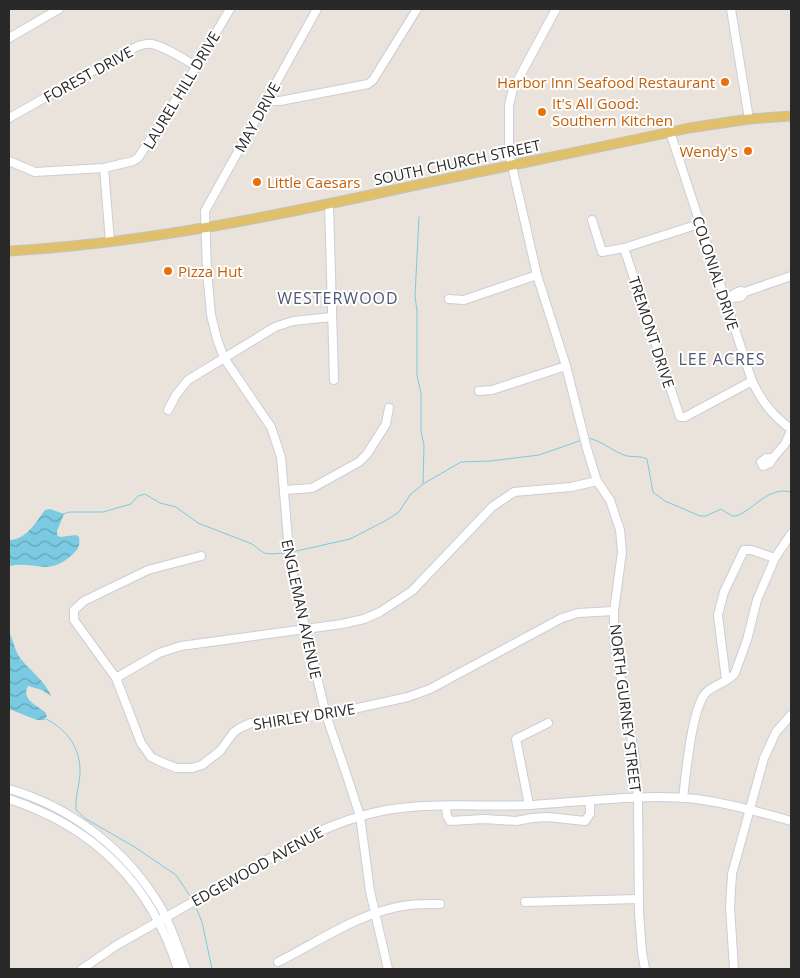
<svg xmlns="http://www.w3.org/2000/svg" width="800" height="978" viewBox="0 0 800 978" font-family="'Open Sans',sans-serif">
<defs>
<pattern id="water-waves" width="16" height="10" patternUnits="userSpaceOnUse" patternTransform="scale(1.25)"><rect width="16" height="10" fill="#7acae1"/><path d="M0 5q4-4 8 0t8 0" fill="none" stroke="#64a4b6"/></pattern>
</defs>
<rect width="100%" height="100%" fill="#e9e3dc"/>
<!-- water -->
<g fill="url(#water-waves)">
<path d="M50 509 64 514 57 531V535L60 537 76 535 79 537C80 545 79 548 73 554 47 578 37 560 9 566V540C26 540 36 522 45 510Z"/>
<path d="M9 631C12 638 14 646 17 653 26 669 44 678 51 696L42 690 28 686C21 699 36 705 45 712L47 716 44 720H37L9 709Z"/>
</g>
<g fill="none" stroke-linecap="round" stroke-linejoin="round">
<!-- stream -->
<g stroke="#7acae1" stroke-width="1">
<path d="M419 217 415 296 417 311V376L421 393V432L424 445 423 483"/>
<path d="M588 438C603 441 613 452 627 456 634 457 641 456 647 459L653 492 665 501 700 516H706L721 509 732 516H736C755 509 768 486 791 492"/>
<path d="M63 514 69 512H103L131 504 138 496 145 494 160 503 176 507 198 523 252 544 264 553 271 554 285 553"/>
<path d="M292 552 350 539 385 521 399 512 410 495 423 484 461 462 491 461 539 455 582 440"/>
<path d="M46 719C68 730 81 749 80 774 79 786 75 798 76 810L86 819 133 846 176 875 192 899"/>
<path d="M195 905 202 922 212 969"/>
</g>
<defs>
<g id="minor">
<path d="M317 9 205 211 207 271 211 315 217 339 224 358 271 427 281 457 290 563 326 715 346 773 360 816 370 891 388 969"/>
<path d="M556 9 513 89 509 105V153L537 275 566 366 587 449 597 481 610 500 620 530 622 552 614 611V640L635 758 638 799 639 913 642 952 645 969"/>
<path d="M731 9 749 119"/>
<path d="M9 38 59 9"/>
<path d="M265 101H280L368 84 373 80 417 9"/>
<path d="M9 118 128 51C134 48 141 44 147 44 158 42 185 60 196 66"/>
<path d="M670 132 752 381C762 402 773 416 791 429"/>
<path d="M9 161 35 172 104 168 133 161 138 158 183 89 230 9"/>
<path d="M104 168 110 242"/>
<path d="M329 204 334 380"/>
<path d="M592 220 602 252 624 248 699 224"/>
<path d="M624 248 680 417H685L752 381"/>
<path d="M449 299 464 300 537 275"/>
<path d="M724 299 740 291 745 292 791 276"/>
<path d="M725 299 741 297 745 292"/>
<path d="M479 391 492 390 566 366"/>
<path d="M168 410 176 395 188 380 275 327 293 321 332 317"/>
<path d="M766 458H773L770 463 763 466 761 462Z"/>
<path d="M773 458 785 444 791 431"/>
<path d="M285 490 312 488 359 462 367 454 386 424 389 408"/>
<path d="M201 556 148 570 84 601 74 610V620L116 678 141 743 151 757 159 761 176 768H192L202 765 220 751 234 732 240 728 251 723 326 715 408 697 430 689 562 618 578 613 614 611"/>
<path d="M116 678 159 653 181 646 342 624 364 619 380 612 412 591 492 507 514 492 571 487 597 481"/>
<path d="M726 680 718 615 724 592 744 550H751L775 558"/>
<path d="M9 789C71 807 126 849 160 906 171 925 178 948 186 969"/>
<path d="M683 798C686 774 691 715 704 695 712 684 729 683 735 673L747 640 757 600 775 558 791 534"/>
<path d="M9 799C94 827 151 884 178 969"/>
<path d="M529 805 516 739 548 723"/>
<path d="M446 807 447 816 450 821 484 819 516 821 532 818 548 817 585 821 590 814V801"/>
<path d="M525 902 639 899"/>
<path d="M278 962C320 941 361 911 409 905 419 904 430 904 440 904"/>
<path d="M82 969 117 945 311 835C335 824 360 815 386 810 433 802 482 807 530 805 583 802 643 793 696 799 728 803 760 812 791 821"/>
<path d="M734 969 730 907 732 874 764 758 776 732 791 715"/>
</g>
<path id="major" d="M9 251C133 244 254 220 375 194 479 171 585 151 689 128L749 119 791 116"/>
</defs>
<!-- minor casing -->
<use href="#minor" stroke="#caced9" stroke-width="10"/>
<!-- major casing -->
<use href="#major" stroke="#c3c3c3" stroke-width="11"/>
<!-- minor -->
<use href="#minor" stroke="#fff" stroke-width="8"/>
<!-- major -->
<use href="#major" stroke="#e0c06a" stroke-width="9"/>
</g>
<!-- markers -->
<g fill="#e8710a" stroke="#fff" stroke-width="2">
<circle cx="725" cy="82" r="5"/>
<circle cx="542" cy="112" r="5"/>
<circle cx="748" cy="151" r="5"/>
<circle cx="257" cy="182" r="5"/>
<circle cx="168" cy="271" r="5"/>
</g>
<g text-anchor="middle" dominant-baseline="central" stroke-width="4" stroke-linejoin="round" paint-order="stroke">
<!-- street labels -->
<g font-size="15" fill="#292929" stroke="#fff">
<text transform="translate(88 74) rotate(-29)">FOREST DRIVE</text>
<text transform="translate(181 90) rotate(-59)">LAUREL HILL DRIVE</text>
<text transform="translate(257 117) rotate(-61)">MAY DRIVE</text>
<text transform="translate(457 162) rotate(-12)">SOUTH CHURCH STREET</text>
<text transform="translate(716 273) rotate(72)">COLONIAL DRIVE</text>
<text transform="translate(652 332) rotate(72)">TREMONT DRIVE</text>
<text transform="translate(302 609) rotate(78)">ENGLEMAN AVENUE</text>
<text transform="translate(626 708) rotate(83)">NORTH GURNEY STREET</text>
<text transform="translate(304 716) rotate(-9)">SHIRLEY DRIVE</text>
<text transform="translate(257 866) rotate(-29)">EDGEWOOD AVENUE</text>
</g>
<!-- food labels -->
<g font-size="15" fill="#c56008" stroke="#fff" text-anchor="start">
<text x="715" y="82" text-anchor="end">Harbor Inn Seafood Restaurant</text>
<text x="552" y="103">It's All Good:<tspan x="552" dy="17">Southern Kitchen</tspan></text>
<text x="738" y="151" text-anchor="end">Wendy's</text>
<text x="267" y="182">Little Caesars</text>
<text x="178" y="271">Pizza Hut</text>
</g>
<!-- neighbourhood labels -->
<g font-size="16" letter-spacing="1" fill="#4e5774" stroke="#fff">
<text x="338" y="298">WESTERWOOD</text>
<text x="722" y="359">LEE ACRES</text>
</g>
</g>
<!-- border -->
<rect width="800" height="978" fill="none" stroke="#292929" stroke-width="20"/>
</svg>
